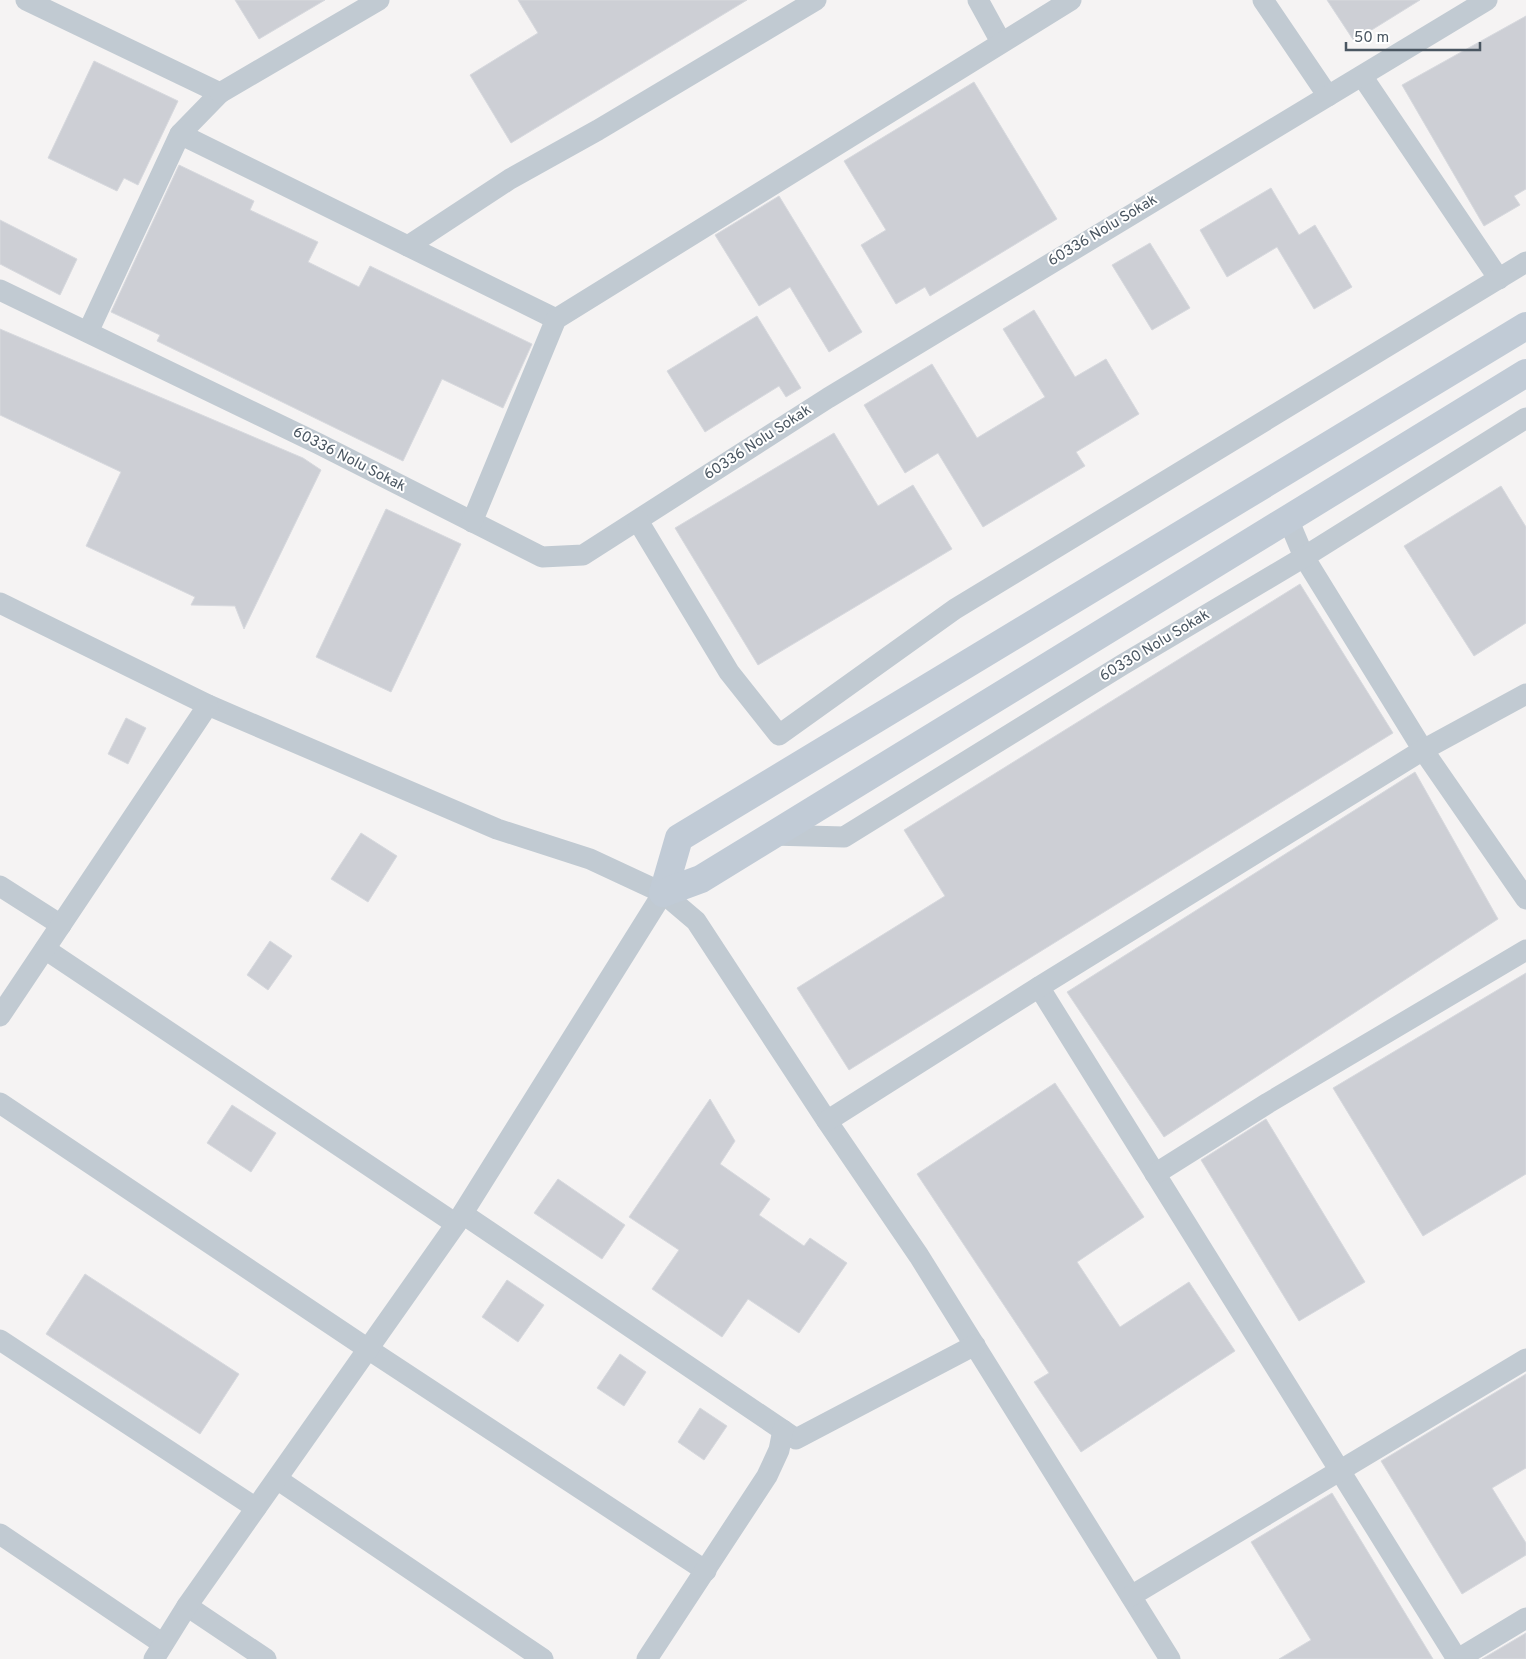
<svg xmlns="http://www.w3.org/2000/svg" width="1526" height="1659" viewBox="0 0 1526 1659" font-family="Overpass,sans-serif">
<rect width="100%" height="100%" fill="#f5f3f3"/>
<!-- building -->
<g fill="#cdcfd5" stroke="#d7d9de">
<path d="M235 0H325L259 39Z"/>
<path d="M518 0H747L511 143 470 75 538 33Z"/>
<path d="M1327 0H1420L1354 41Z"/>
<path d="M1526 16V189L1514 196 1520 205 1484 226 1402 85Z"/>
<path d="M94 61 178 101 138 185 124 178 117 191 48 158Z"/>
<path d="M974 82 1057 219 930 296 925 287 896 304 861 245 886 230 844 161Z"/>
<path d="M179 165 254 201 250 210 318 242 308 262 359 287 370 266 532 344 503 408 442 379 403 461 157 341 160 335 111 312Z"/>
<path d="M1271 188 1299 235 1315 225 1352 287 1314 309 1277 247 1227 277 1200 230Z"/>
<path d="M779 196 862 332 829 352 790 287 759 306 715 235Z"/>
<path d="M0 220 77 259 60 295 0 264Z"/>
<path d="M1150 243 1190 308 1152 330 1112 265Z"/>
<path d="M1034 310 1075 377 1106 359 1139 414 1076 452 1085 466 983 527 938 453 905 473 864 405 932 364 977 438 1045 397 1003 329Z"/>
<path d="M757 316 801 388 786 397 779 386 705 432 667 371Z"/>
<path d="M0 329 303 458 321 470 244 629 235 606 191 605 195 597 86 546 121 472 0 415Z"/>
<path d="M834 433 878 506 913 485 952 549 758 665 675 528Z"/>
<path d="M1501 486 1526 527V623L1474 656 1404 546Z"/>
<path d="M386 509 461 544 391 692 316 657Z"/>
<path d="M1300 584 1393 733 849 1070 797 988 945 896 904 830Z"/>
<path d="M126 718 146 728 128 764 108 754Z"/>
<path d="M1415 772 1498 919 1164 1137 1067 992Z"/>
<path d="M361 833 397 856 368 902 331 879Z"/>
<path d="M270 941 292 956 268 990 247 975Z"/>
<path d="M1526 973V1174L1423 1236 1333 1088Z"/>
<path d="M1055 1083 1144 1217 1077 1262 1120 1327 1189 1282 1235 1351 1081 1452 1034 1382 1049 1373 917 1174Z"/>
<path d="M710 1099 735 1141 720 1164 770 1199 759 1215 804 1246 810 1238 847 1263 799 1333 748 1299 722 1337 652 1289 679 1250 629 1217Z"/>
<path d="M232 1105 276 1133 251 1172 207 1143Z"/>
<path d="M1266 1119 1365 1282 1299 1321 1201 1160Z"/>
<path d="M558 1179 625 1225 602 1259 534 1213Z"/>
<path d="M85 1274 239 1374 200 1434 46 1334Z"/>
<path d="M507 1280 544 1305 518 1342 482 1317Z"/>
<path d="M620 1354 646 1372 624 1406 597 1388Z"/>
<path d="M1526 1374V1468L1492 1488 1526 1543V1555L1462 1594 1381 1461Z"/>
<path d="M700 1408 727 1426 704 1460 678 1442Z"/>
<path d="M1332 1493 1433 1659H1279L1311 1640 1251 1542Z"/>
<path d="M1526 1633V1659H1482Z"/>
</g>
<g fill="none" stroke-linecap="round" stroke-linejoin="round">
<!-- street -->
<g stroke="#c1cad2" stroke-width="21">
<path d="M26 0 220 93 180 134 556 319"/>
<path d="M978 0 1001 42"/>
<path d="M1263 0 1328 96"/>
<path d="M1362 76 1499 279"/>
<path d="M220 93 379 0"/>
<path d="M408 246 510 179 598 130 816 0"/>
<path d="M0 290 319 444 542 557 583 555 828 398 1487 0"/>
<path d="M88 332 180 134"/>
<path d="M1288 519 1304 557 1423 750 1526 899"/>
<path d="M638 521 729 672 779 735 955 609 1526 262"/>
<path d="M472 522 556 319 1071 0"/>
<path d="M0 603 208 705 497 829 590 859 663 893 696 921 827 1121 919 1256 1170 1659"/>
<path d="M772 835 844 837 1122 665 1304 557 1526 418"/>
<path d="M0 886 61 925"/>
<path d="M45 949 456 1224"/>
<path d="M1039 987 1457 1659"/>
<path d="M0 1016 208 705"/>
<path d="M0 1103 368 1349 706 1571"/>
<path d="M827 1121 1039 987 1423 750 1526 694"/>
<path d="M1155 1174 1268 1103 1526 950"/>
<path d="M463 1214 796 1439 975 1345"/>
<path d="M0 1340 256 1508"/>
<path d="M277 1479 543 1659"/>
<path d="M0 1534 163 1644"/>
<path d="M1131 1596 1526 1359"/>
<path d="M187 1606 266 1659"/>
<path d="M154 1659 187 1606 456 1224 663 893"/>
<path d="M647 1659 767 1476 779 1450 783 1430"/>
<path d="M1458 1659 1526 1618"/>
</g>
<!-- secondary -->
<g stroke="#c1cbd6" stroke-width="28">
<path d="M663 893 679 838 1526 326"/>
<path d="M663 893 701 879 1526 373"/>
</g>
</g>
<g text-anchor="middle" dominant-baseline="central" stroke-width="4" stroke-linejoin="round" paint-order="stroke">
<!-- street labels -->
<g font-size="15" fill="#4a5661" stroke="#fff">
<text transform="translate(1103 231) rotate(-31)">60336 Nolu Sokak</text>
<text transform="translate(758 443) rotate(-33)">60336 Nolu Sokak</text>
<text transform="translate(349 460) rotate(27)">60336 Nolu Sokak</text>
<text transform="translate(1155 646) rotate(-31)">60330 Nolu Sokak</text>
</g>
</g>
<!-- scale -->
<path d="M1346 42v8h134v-8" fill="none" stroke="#4a5661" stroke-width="2.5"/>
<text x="1354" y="42" font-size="15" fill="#4a5661" stroke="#ffffff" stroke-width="4" paint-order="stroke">50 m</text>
</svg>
